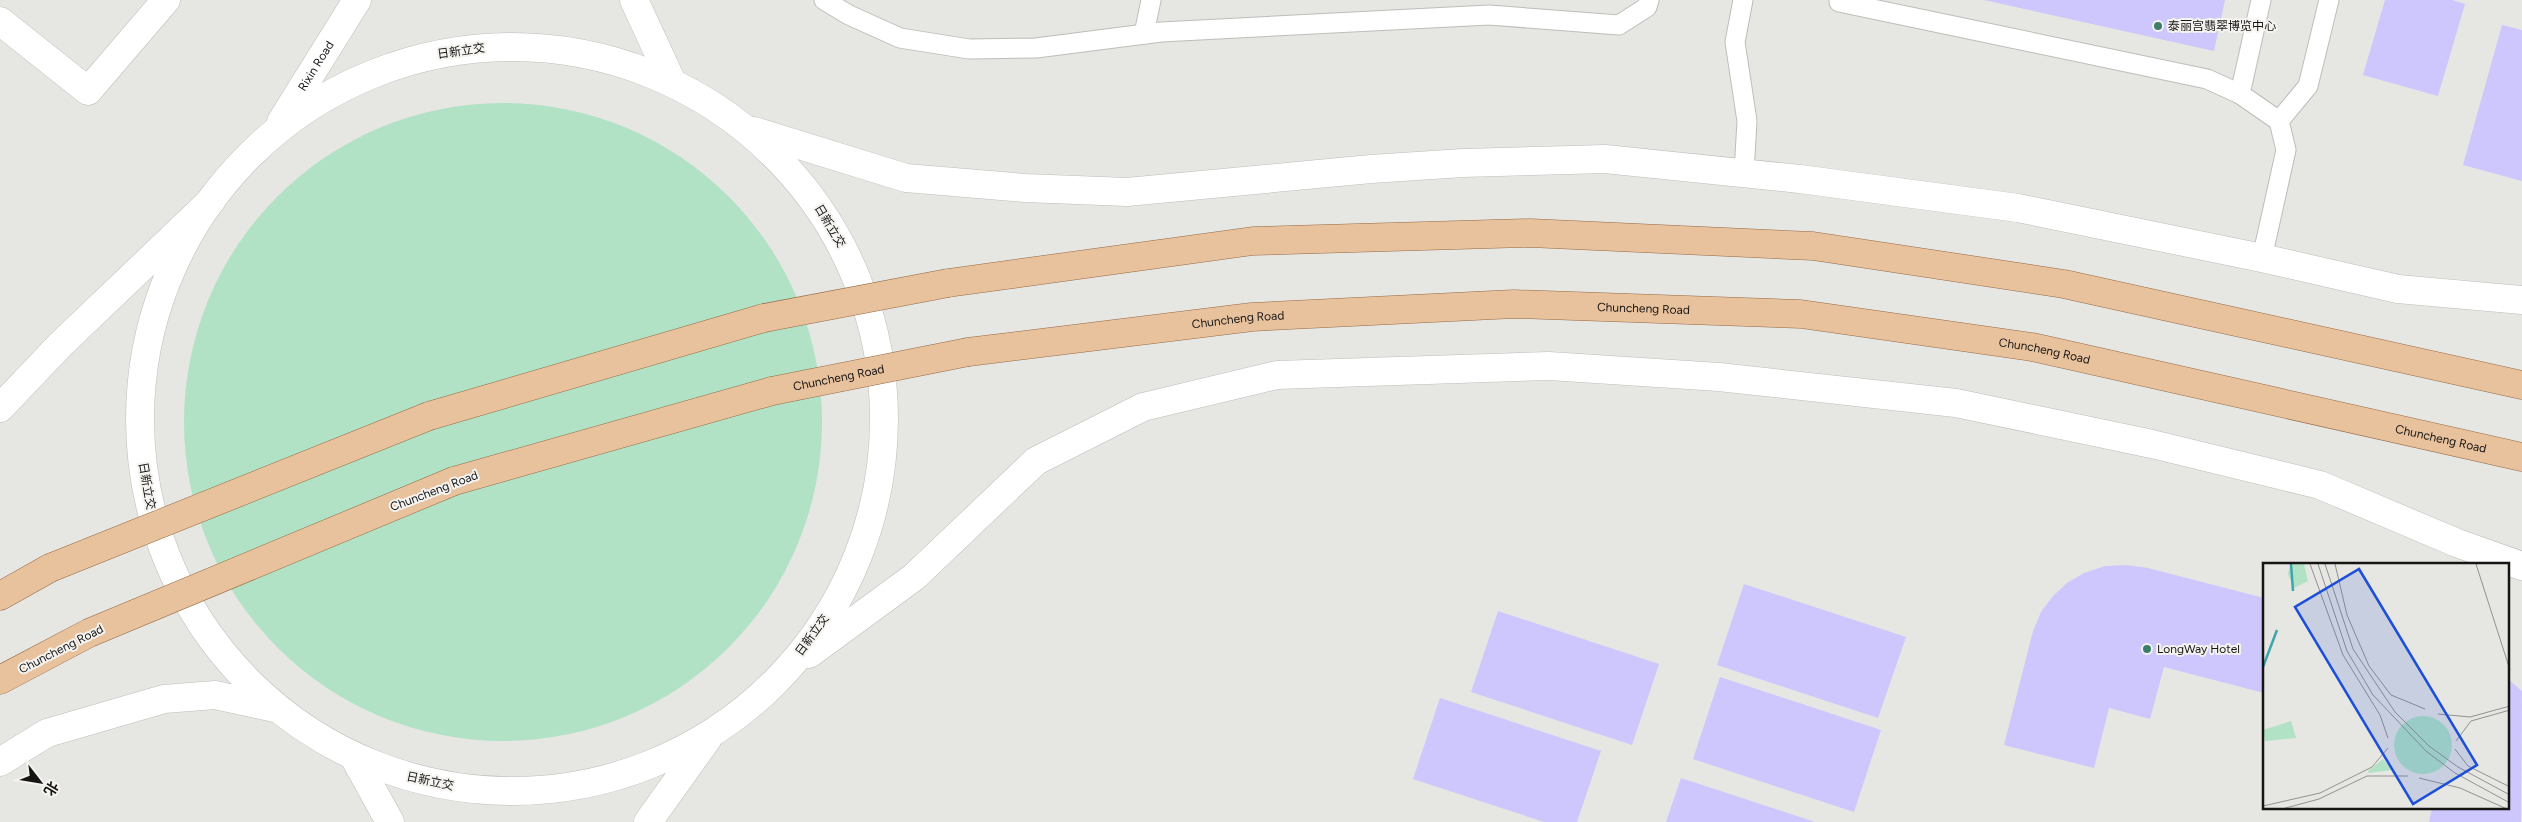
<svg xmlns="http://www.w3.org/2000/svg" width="2522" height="822" viewBox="0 0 2522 822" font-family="Figtree,'Noto Sans SC',sans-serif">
<rect width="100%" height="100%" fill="#e6e6e3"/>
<!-- green -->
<circle fill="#b1e2c5" cx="503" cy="422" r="319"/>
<!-- building -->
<g fill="#cdc7fd">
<path d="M1984 0H2225L2214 51Z"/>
<path d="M2385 0H2452L2465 4 2438 96 2363 75Z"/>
<path d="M2502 25 2522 30V181L2463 165Z"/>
<path d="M2126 565 2148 568 2264 598V693L2164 667 2150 719 2109 708 2094 768 2004 745 2033 631 2041 612 2053 596 2067 583 2084 573 2105 566Z"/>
<path d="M1744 584 1906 637 1878 718 1717 665Z"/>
<path d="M1498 611 1659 664 1632 745 1471 692Z"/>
<path d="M1720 677 1881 730 1854 812 1693 759Z"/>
<path d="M2508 679 2522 691 2521 822H2429L2432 808H2508Z"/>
<path d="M1440 698 1601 751 1577 822H1544L1413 779Z"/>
<path d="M1681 778 1815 822H1666Z"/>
</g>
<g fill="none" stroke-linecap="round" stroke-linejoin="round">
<defs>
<g id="service">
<path d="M824 0 849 15 900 38 969 49 1036 48 1161 32 1489 15 1619 25 1647 7 1649 0"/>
<path d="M1743 0 1735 42 1747 121 1744 173"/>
<path d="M1839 0V2L2207 79 2240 94"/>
<path d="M2261 0 2240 94 2279 121 2286 150 2262 258"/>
<path d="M1144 34 1151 0"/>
<path d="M2279 121 2308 86 2329 0"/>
</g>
<path id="minor" d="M0 21 88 91 166 0"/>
<g id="tertiary">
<path d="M0 408 61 344 211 201"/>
<path d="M0 762 47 733 164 699 215 695 275 708"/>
</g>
<g id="secondary">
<path d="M634 0 671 80"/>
<circle cx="512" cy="419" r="372"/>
<path id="s1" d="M281 122 357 0"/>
<path d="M754 131 906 178 1025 188 1127 192 1371 169 1463 163 1605 159 1800 179 2018 208 2262 258 2398 289 2522 300"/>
<path d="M809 654 914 577 1036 461 1143 407 1277 375 1549 366 1719 377 1956 403 2152 444 2320 485 2457 543 2522 566"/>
<path d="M354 757 390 822"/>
<path d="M648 822 708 738"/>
</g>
<g id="primary">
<path d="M948 283 1253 241 1530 233 1813 246 2064 284 2522 385"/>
<path id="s2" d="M968 352 1252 317 1514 304 1801 314 2032 347 2522 457"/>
<path d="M429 416 764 318"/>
<path d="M454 481 772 391"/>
<path d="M0 596 50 568"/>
<path d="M0 680 89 633"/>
</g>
</defs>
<!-- service casing -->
<use href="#service" stroke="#bebdba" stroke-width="21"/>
<!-- minor casing -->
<use href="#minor" stroke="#bebdba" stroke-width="29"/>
<!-- tertiary casing -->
<use href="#tertiary" stroke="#bebdba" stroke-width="29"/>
<!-- secondary casing -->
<use href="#secondary" stroke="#bebdba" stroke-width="29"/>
<!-- primary casing -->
<use href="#primary" stroke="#956a43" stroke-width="29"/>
<!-- service -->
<use href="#service" stroke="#fff" stroke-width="19"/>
<!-- minor -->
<use href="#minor" stroke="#fff" stroke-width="28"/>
<!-- tertiary -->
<use href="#tertiary" stroke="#fff" stroke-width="28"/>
<!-- secondary -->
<use href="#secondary" stroke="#fff" stroke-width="28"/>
<!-- primary -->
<use href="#primary" stroke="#e8c19d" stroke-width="28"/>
<defs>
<g id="primary-bridge">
<path d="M764 318 948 283"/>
<path id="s3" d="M772 391 968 352"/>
<path d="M50 568 429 416"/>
<path d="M89 633 454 481"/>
</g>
</defs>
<!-- primary-bridge casing -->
<use href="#primary-bridge" stroke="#956a43" stroke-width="29" stroke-linecap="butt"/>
<!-- primary-bridge -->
<use href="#primary-bridge" stroke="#e8c19d" stroke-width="28"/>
</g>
<!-- markers -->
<g fill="#3d7d6c" stroke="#f4f3f0" stroke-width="2">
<circle cx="2158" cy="26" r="5"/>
<circle cx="2147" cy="649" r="5"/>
</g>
<g text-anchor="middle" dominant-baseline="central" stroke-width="4" stroke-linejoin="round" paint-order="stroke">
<!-- poi labels -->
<g font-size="12" fill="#161514" stroke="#f4f3f0" text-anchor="start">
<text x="2168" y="26">泰丽宫翡翠博览中心</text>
<text x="2157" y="649">LongWay Hotel</text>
</g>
<!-- street labels -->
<g font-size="12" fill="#161514" stroke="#f4f3f0">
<text transform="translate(461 51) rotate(-8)">日新立交</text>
<text stroke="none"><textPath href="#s1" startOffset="66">Rixin Road</textPath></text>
<text transform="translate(830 226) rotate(59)">日新立交</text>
<text stroke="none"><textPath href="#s2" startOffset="678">Chuncheng Road</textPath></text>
<text stroke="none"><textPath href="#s2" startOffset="272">Chuncheng Road</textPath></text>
<text stroke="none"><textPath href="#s2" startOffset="1082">Chuncheng Road</textPath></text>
<text stroke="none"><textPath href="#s3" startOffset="68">Chuncheng Road</textPath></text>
<text stroke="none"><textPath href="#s2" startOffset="1488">Chuncheng Road</textPath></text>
<text transform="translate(147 486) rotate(80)">日新立交</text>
<text transform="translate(434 491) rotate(-21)">Chuncheng Road</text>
<text transform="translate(812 635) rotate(-54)">日新立交</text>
<text transform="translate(61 649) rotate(-27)">Chuncheng Road</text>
<text transform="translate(430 781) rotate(12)">日新立交</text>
</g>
</g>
<!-- overview -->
<g transform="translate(2263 563)">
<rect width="246" height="246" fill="#e6e6e3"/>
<path d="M27 1H41L45 18 31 25 25 11ZM131 182a29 29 0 1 1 58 0a29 29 0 1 1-58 0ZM28 158 33 175 2 178 0 167ZM120 196 129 207 106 210 105 208Z" fill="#b1e2c5"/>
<path fill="none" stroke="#3ea5ac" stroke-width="2.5" d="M28 1 30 28M0 104 14 67"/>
<path fill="none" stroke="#939290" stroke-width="1" d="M47 1 80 92 117 152 125 175M55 1 84 88 110 132 163 188 192 210 247 240M62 1 90 86 132 149 166 183 195 204 247 232M72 1 84 52 106 103 128 132 162 146M213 1 247 107M175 151 207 154 247 143M193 178 208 158 247 147M192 186 205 203 247 224M156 215 197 225 244 246M0 243 57 230 109 204 125 185M19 246 56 236 104 213H145"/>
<path fill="#1d4ed8" fill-opacity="0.15" stroke="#1d4ed8" stroke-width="2.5" d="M96 6 214 202 150 241 32 44Z"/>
<rect width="246" height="246" fill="none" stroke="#161514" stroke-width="2.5"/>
</g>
<!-- north arrow -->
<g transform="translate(40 782) rotate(121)" stroke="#f4f3f0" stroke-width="4" paint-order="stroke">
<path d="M0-4L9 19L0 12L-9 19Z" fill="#161514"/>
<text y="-8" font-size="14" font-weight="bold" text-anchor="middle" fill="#161514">北</text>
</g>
</svg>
